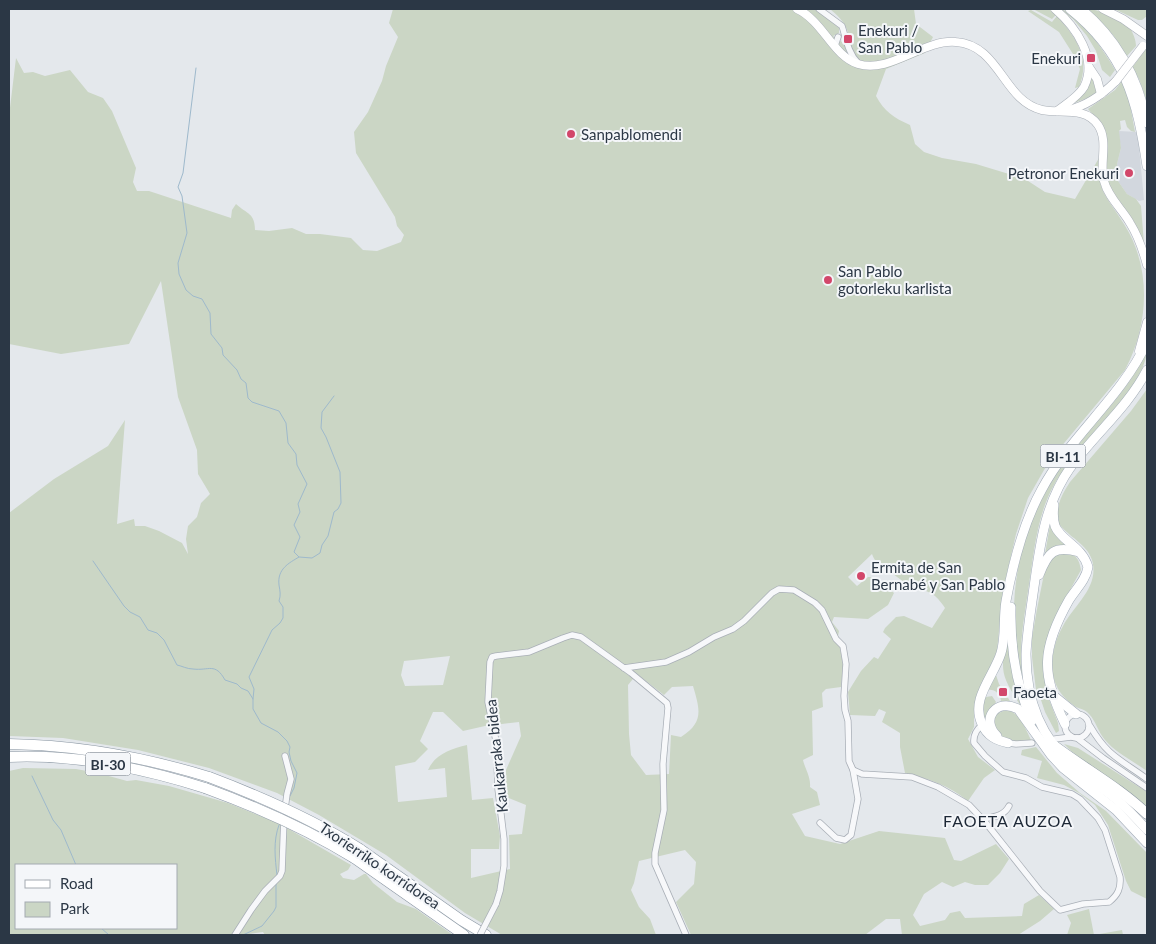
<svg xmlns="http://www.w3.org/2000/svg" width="1156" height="944" viewBox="0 0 1156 944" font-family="Lato,sans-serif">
<rect width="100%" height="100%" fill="#e4e8ec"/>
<!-- built -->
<path fill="#d2d7de" d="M1118 131 1139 132V147L1144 200 1139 201 1127 194 1118 181 1117 164 1121 148Z"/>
<!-- green -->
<g fill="#cbd6c5" fill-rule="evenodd">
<path d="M393 9H817L839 28V33L833 36 851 48C849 28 844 21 830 9H914L916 24 933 37 925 53 886 69 876 96C884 111 894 118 910 125L915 144 924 152 942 158 976 164 1025 179 1045 192 1075 199 1099 158C1097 193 1107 196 1124 224 1152 268 1149 325 1125 370L1055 454 1044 470 1028 498 1016 534 1003 591 997 651 977 697 974 707V727L968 739 978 757 995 770 984 778 968 801C950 786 927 778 905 773L900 747V733L882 722 886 712 879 709 875 716 850 715 848 692 861 671 874 657 878 659 891 639 883 632 885 628 896 617 904 616 932 628 945 608C935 593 930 592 914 587 904 583 896 576 888 570 880 564 875 563 872 554L848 577 857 586 868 577H875L894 593 888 605 868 619 834 617 832 622 839 631 838 636 843 665 841 687 826 689 822 693 823 707 812 711 813 755 803 760C805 769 811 777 810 787L817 792 820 805 792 814 805 836 840 844 879 831 945 838 954 860 961 861 996 844 1009 859 1000 873 988 885H975L965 882 953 887 942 882 924 894 913 915 920 926 945 920 950 913 960 911 965 918 1022 916 1024 904 1039 895 1054 909 1040 921 1018 935H902L900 919H886L865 935H691L676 902 694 884 696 862 685 850 639 861 634 883 631 890 639 907 650 919 656 935H502L465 913 386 855 319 815 277 793 209 768 138 750 63 738 9 736V513L54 479 108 446 125 420 117 524 134 519 135 526H145L159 531 182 543 188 554 186 539 188 526 197 517 201 503 210 494 198 474 197 450 178 397 161 281 129 344 61 354 9 344V116L16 58 24 73 33 72 45 76 70 70 88 92 103 98 112 111 136 168 133 182 137 191H149L231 218 232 210 236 204C247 214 255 213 255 230L269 231 292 228 306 234H320L351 238 363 250 377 251 401 242 404 235 397 226 395 217 356 153 354 132 368 112 382 81 386 66 398 37 389 23ZM450 656 443 685 405 686 401 675 404 661ZM637 674 664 695 672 687 693 686C700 710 704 722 681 737L671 735 669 774 646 775 631 755 629 734 628 685ZM433 712H443L463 731 485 726 519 722 521 736 506 770V797L526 805 522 834 509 835 510 869 471 878V849H499L500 836 493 798 472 800 467 745C451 749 435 754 428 770L445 768 447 797 398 802 395 766 415 762 428 749 420 741Z"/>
<path d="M1033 9H1049L1056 15 1052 19Z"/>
<path d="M1059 9C1076 9 1107 55 1115 70L1110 77 1102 70 1096 51 1087 36 1073 19Z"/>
<path d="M1088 9C1098 9 1122 20 1129 27 1133 32 1136 40 1136 46L1127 56 1113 35Z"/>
<path d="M1114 9H1147V16L1142 20H1138Z"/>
<path d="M1031 10 1052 22 1057 16C1076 37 1091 59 1079 87L1075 88 1080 69 1073 54 1059 32 1028 11Z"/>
<path d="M1147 47V102L1139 79 1132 68Z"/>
<path d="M1090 70 1097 89V92L1090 97 1069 105Z"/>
<path d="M1122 81 1129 99 1135 132 1131 131 1127 127 1125 120 1120 121 1121 129 1119 131 1121 148 1117 164 1118 181 1127 194 1136 199 1141 206 1144 244 1111 190 1105 174 1106 142 1094 116 1088 109 1115 90Z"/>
<path d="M1147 349C1147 387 1074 449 1054 485 1036 517 1034 555 1028 591 1025 612 1021 634 1021 655 1021 666 1023 678 1024 689 1000 598 1019 517 1078 444 1103 413 1132 386 1147 349Z"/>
<path d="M1147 389V771C1133 761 1116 753 1105 740 1098 732 1096 721 1089 714 1086 710 1081 709 1076 707 1070 703 1064 698 1060 692 1047 673 1052 645 1063 626 1074 605 1100 587 1092 560 1087 544 1069 537 1059 524 1054 509 1062 494 1070 482L1131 411Z"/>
<path d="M1050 525 1056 535 1070 546H1058L1045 554Z"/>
<path d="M1059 552C1073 552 1079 556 1081 570L1053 621 1046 644 1043 667 1047 694 1058 723 1059 731 1056 733 1045 712 1039 694 1036 690 1032 657V638L1037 609 1044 574 1048 563Z"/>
<path d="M1007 634 1014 680 1021 706C999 673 1001 671 1007 634Z"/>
<path d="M996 675 999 684 1010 701H1001C1000 694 995 689 988 690Z"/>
<path d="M992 696 996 702C992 709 986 713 985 721L982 717 984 700 986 697Z"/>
<path d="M1006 710C1020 712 1025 728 1031 740 1009 743 1000 742 993 719L996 714Z"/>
<path d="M1064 744 1078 748 1147 792V808L1071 751Z"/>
<path d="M1036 747 1057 773 1080 793 1106 811 1147 853V899L1131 891 1126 881 1108 825 1095 805 1079 793 1064 785 1037 778 1042 761 1021 755 1022 750Z"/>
<path d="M23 768 76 769 98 773 127 781 136 780 169 786 228 803 280 824 351 865 348 870 340 874 343 878 354 880 364 874H366L373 883 397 902 416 909 453 935H265L263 932 242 935H9V771ZM16 865H176V928H16Z"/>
<path d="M1089 909 1094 935 1122 930 1123 935H1067L1071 923 1067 915Z"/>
</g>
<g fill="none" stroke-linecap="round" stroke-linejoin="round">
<!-- stream -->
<g stroke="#9eb9cc" stroke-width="1">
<path d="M196 68 183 173 178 187 182 196 187 233 178 263 179 274 186 290 193 296 202 299 210 313 211 334 222 348 223 355 237 370 241 379 246 383 248 398 252 402 279 411 286 423 288 443 296 454 297 465 307 484 298 504 300 512 294 525 300 537 294 552 299 557C289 563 277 569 279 585 280 591 281 595 279 601L283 607V618L280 623 272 630 249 677 254 689 253 699"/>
<path d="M299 557 312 558 320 553 322 545 328 536 334 512 338 509 341 503 340 472 326 437 321 428 322 412 334 396"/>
<path d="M93 561 124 606 130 612 140 617 148 630 157 633 164 640 177 665C182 666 187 669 193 669 209 671 215 662 225 680L237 684 241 688 248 691 253 699V709L261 723 278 732 287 741 290 747 289 752 291 761 297 773 294 788 290 796"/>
<path d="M32 776 53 820 61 830 76 865"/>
<path d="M277 875C275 858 273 841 279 825"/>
<path d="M101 928 109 935"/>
<path d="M243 935 262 926 274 911 276 907V884"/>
</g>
<defs>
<g id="street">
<path d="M819 9 842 26C846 38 848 53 858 63"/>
<path d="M835 46 838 37"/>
<path d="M624 668 666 662 689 652 714 637 733 629 744 621 772 593 779 589 794 590 815 603 822 610 836 639 843 646 846 664 844 696 845 710 848 721 849 761 853 770 862 774 912 777 938 787 969 805 986 823 1040 891 1060 910 1083 904 1109 902C1118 895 1121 888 1120 877L1105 830 1098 818 1080 799 1072 794 1042 787 1026 778 1003 772 985 756 974 743C973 735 976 730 982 725"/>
<circle cx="1077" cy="726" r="12"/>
<path d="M1090 726C1108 757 1120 759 1147 779"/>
<path d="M1077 738 1103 758 1147 788"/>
<path d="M1055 739 1071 737"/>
<path d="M1008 743 1016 744 1032 743"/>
<path d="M285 809 287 794 291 779 285 756"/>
<path d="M983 819C994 817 1004 816 1009 806"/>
<path d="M820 823 836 838 845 840 851 835 858 799 853 770"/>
<path d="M496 904 500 891 504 866V839L498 789 496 741 488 702 490 662 492 657 496 656 529 652 563 638 572 635 581 637 631 673 667 703 668 708 663 764 664 810 655 853V864L686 935"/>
<path d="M235 935 251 910 265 891 280 876 282 871 284 818"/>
</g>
<g id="secondary">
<path d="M797 9C823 21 833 56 858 64 890 74 923 39 956 42 1000 45 1003 101 1042 110 1061 114 1085 106 1098 125 1109 141 1099 164 1104 181 1108 197 1122 209 1130 223 1138 236 1143 250 1147 265"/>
<path d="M1055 9C1076 27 1098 59 1084 87 1078 97 1066 104 1057 111"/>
<path d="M1103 9 1123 19 1147 36"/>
<path d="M1089 67 1097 79 1101 94"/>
<path d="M1068 110C1086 106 1103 94 1116 81"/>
<path d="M1139 351 1147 322"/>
</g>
<g id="primary">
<path d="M1070 9C1125 53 1137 99 1147 166"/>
<path d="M1081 9C1116 38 1138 78 1147 123"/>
<path d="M1147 370C1128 407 1095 434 1070 468 1045 504 1040 544 1034 587 1031 609 1027 632 1026 654 1026 701 1041 739 1077 770 1090 781 1105 789 1117 800 1128 809 1138 820 1147 830"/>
<path d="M1054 505C1053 512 1053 519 1055 526 1061 541 1082 546 1088 567 1086 580 1076 589 1069 600 1041 649 1041 674 1065 724"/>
<path d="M1039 575C1048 552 1054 545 1079 552"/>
<path d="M1011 607C1010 646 1016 685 1032 721"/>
<path d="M1055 697 1076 714"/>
<path d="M997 736C980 720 996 697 1018 709L1051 755 1063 768 1116 810 1147 843"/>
<path d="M1008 743C996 740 987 736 982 724 970 699 994 676 1001 653 1006 637 1003 618 1006 601 1013 563 1023 523 1042 489 1071 435 1121 398 1147 342"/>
</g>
<g id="highway">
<path d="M9 744C77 745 144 757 209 777"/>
<path d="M1052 744C1083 768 1119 787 1147 814"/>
<path d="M9 757C75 754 142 768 205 788"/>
<path d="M360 849 461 920 486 935"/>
<path d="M354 858 464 935"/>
</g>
</defs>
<!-- street casing -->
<use href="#street" stroke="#a9afb7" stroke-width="7"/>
<!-- secondary casing -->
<use href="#secondary" stroke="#a9afb7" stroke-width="9"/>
<!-- primary casing -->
<use href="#primary" stroke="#a3adb8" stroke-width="10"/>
<!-- highway casing -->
<use href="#highway" stroke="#8b97a3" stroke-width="11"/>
<!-- street -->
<use href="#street" stroke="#f7f8fa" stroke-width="5.5"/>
<!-- secondary -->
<use href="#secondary" stroke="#fff" stroke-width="8"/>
<!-- primary -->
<use href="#primary" stroke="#fff" stroke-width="9"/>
<!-- highway -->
<use href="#highway" stroke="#fff" stroke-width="10"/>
<defs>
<path id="street-bridge" d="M480 935 496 904"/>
<path id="secondary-bridge" d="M1116 81 1143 46"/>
<g id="highway-bridge">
<path d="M209 777C262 797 312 819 360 849"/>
<path d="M205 788C257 807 307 829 354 858"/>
</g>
</defs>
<!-- street-bridge casing -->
<use href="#street-bridge" stroke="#a9afb7" stroke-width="7" stroke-linecap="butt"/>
<!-- secondary-bridge casing -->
<use href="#secondary-bridge" stroke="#a9afb7" stroke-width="9" stroke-linecap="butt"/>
<!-- highway-bridge casing -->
<use href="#highway-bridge" stroke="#8b97a3" stroke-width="11" stroke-linecap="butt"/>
<!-- street-bridge -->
<use href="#street-bridge" stroke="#f7f8fa" stroke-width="5.5"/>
<!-- secondary-bridge -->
<use href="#secondary-bridge" stroke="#fff" stroke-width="8"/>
<!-- highway-bridge -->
<use href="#highway-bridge" stroke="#fff" stroke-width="10"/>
</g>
<!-- markers -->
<g fill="#d2476a" stroke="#f4f6f9" stroke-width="2">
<rect x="843" y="34" width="10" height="10" rx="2.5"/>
<rect x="1086" y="53" width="10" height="10" rx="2.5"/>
<circle cx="571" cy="134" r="5"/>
<circle cx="1129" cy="173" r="5"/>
<circle cx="828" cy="280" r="5"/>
<circle cx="861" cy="576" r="5"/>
<rect x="998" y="687" width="10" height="10" rx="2.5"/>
</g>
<g text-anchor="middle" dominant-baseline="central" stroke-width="4" stroke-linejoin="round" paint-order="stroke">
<!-- shield labels -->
<g fill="#f4f6f9" stroke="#67707b" stroke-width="1">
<rect x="1040.5" y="444.5" width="45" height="23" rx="4"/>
<rect x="85.5" y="752.5" width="45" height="23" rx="4"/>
</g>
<g font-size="14" font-weight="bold" fill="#2b3745">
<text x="1063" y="456">BI-11</text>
<text x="108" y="764">BI-30</text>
</g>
<!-- poi labels -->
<g font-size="15" fill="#2b3745" stroke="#f4f6f9" text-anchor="start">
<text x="858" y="30">Enekuri /<tspan x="858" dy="17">San Pablo</tspan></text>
<text x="1081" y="58" text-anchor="end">Enekuri</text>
<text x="581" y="134">Sanpablomendi</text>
<text x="1119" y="173" text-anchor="end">Petronor Enekuri</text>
<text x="838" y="271">San Pablo<tspan x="838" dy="17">gotorleku karlista</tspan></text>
<text x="871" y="567">Ermita de San<tspan x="871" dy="17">Bernabé y San Pablo</tspan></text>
<text x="1013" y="692">Faoeta</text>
</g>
<!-- street labels -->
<g font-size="15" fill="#2b3745" stroke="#f4f6f9">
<text transform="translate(496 756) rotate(-96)">Kaukarraka bidea</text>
<text transform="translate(380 865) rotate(34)">Txorierriko korridorea</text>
</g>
<!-- neighbourhood labels -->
<g font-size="16" letter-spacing="1" fill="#1d2836" stroke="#f4f6f9">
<text x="1008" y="820">FAOETA AUZOA</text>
</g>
</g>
<!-- border -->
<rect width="1156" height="944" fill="none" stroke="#2b3745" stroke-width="20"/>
<!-- legend -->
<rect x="15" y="864" width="162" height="65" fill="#f4f6f9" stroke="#a4aab1"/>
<rect x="25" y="880" width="25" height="8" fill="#ffffff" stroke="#a4aab1"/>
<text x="60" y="889" font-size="15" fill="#2b3745">Road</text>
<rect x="25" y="902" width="25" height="15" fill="#cbd6c5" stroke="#a4aab1"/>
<text x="60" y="914" font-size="15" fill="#2b3745">Park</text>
</svg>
